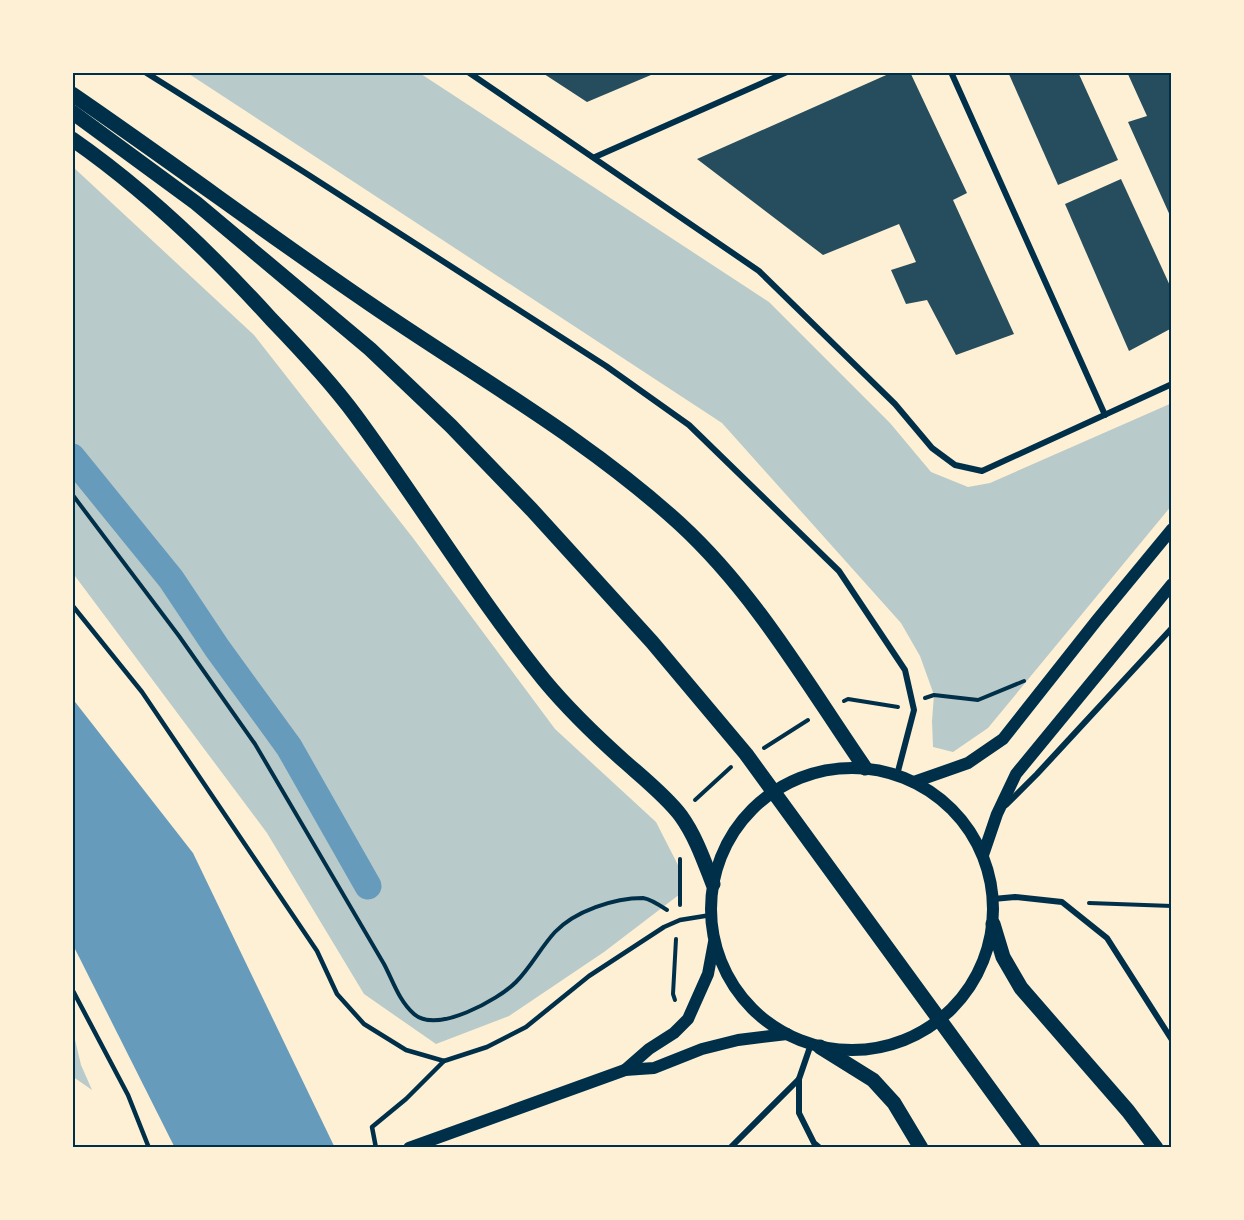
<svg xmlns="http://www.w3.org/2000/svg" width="1244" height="1220" viewBox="0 0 1244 1220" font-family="Barlow,sans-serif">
<rect width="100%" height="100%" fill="#fdf0d5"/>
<!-- green -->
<g fill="#b9caca">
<path d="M186 72H418L769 302 890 423 931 472 968 487 990 483 1172 403V505L988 728 953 752 933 747 932 721 934 695 920 656 901 623 722 423Z"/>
<path d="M72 166 254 335 413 538 555 729 656 822 680 869V894L604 952 509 1016 436 1044 364 994 267 833 72 572Z"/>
<path d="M72 1027 81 1065 92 1090 72 1076Z"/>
</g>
<!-- water -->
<path fill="#669bbc" d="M72 698 193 853 335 1148H175L72 943Z"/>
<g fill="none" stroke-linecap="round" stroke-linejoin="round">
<!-- canal -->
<path stroke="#669bbc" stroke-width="27" d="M72 457 171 579 217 648 289 747 368 886"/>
</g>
<!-- building -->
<g fill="#264d5e">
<path d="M541 72H658L587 102Z"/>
<path d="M893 72H910L967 193 953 200 1014 334 956 355 927 300 906 304 891 270 916 262 899 224 823 255 697 159Z"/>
<path d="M1008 72H1078L1118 160 1058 185Z"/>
<path d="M1127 72H1172V220L1128 122 1147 116Z"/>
<path d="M1121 179 1172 290V328L1129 351 1065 204Z"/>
</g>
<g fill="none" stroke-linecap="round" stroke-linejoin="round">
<!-- path -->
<g stroke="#003049" stroke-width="4">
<path d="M72 494 179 636 255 744 384 964C393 981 399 1001 414 1014 437 1034 498 1000 516 982 531 967 541 947 555 932 575 911 614 898 643 898 650 899 661 906 667 910"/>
<path d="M925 698 934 695 978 700 1024 681"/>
<path d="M844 701 848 699 898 707"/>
<path d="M764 748 808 720"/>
<path d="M695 800 731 767"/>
<path d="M1089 903 1172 906"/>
<path d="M680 905V859"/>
<path d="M675 1000 673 994 676 939"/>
</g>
<!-- service -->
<g stroke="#003049" stroke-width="4.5">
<path d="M72 605 142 692 317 951 337 994 364 1024 406 1050 444 1061 487 1047 526 1027 589 976 664 927 680 920 711 915"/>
<path d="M72 989 128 1095 149 1148"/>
<path d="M376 1148 372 1127 406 1099 444 1061"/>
</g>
<!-- minor -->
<g stroke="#003049" stroke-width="6">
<path d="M145 72 304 172 606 366 689 425 839 571 905 670 914 710 897 775"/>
<path d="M468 72 759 271 895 404 932 448 955 465 982 471 1172 384"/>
<path d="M951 72 1105 415"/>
<path d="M595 157 787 72"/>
<path d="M1006 805 1037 774 1172 628"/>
<path d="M993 899 1015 897 1062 902 1107 938 1172 1040"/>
<path d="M799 1079V1113L814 1143 820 1148"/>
<path d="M730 1148 799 1079 811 1044"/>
</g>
<!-- secondary -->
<g stroke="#003049" stroke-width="12">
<circle cx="852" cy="909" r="141"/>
<path d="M914 782 968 763 1003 739 1097 620 1172 529"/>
<path d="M983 855 997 814 1016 774 1172 584"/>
<path d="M625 1070 649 1049 674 1033 688 1019 708 974 714 942"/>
<path d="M409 1148 625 1070 654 1068 702 1049 738 1040 787 1034"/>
</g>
<!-- primary -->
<g stroke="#003049" stroke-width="15">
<path d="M72 94C173 163 270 236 370 304 475 376 586 438 680 524 756 594 807 684 865 768"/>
<path d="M72 112 196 203 370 349 451 426 532 510 652 642 746 754 1033 1148"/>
<path d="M72 139C144 189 212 254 271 319 301 350 331 382 356 416 420 503 476 596 544 680 568 709 596 736 624 761 642 777 667 797 681 816 696 837 704 861 713 884"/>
<path d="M993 924 1003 957 1021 988 1128 1111 1156 1148"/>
<path d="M820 1047 873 1080 894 1103 921 1148"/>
</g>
</g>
<!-- border -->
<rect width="1244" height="1220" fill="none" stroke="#fdf0d5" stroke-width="147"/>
<rect x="74" y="74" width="1096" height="1072" fill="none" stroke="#003049" stroke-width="2"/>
</svg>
